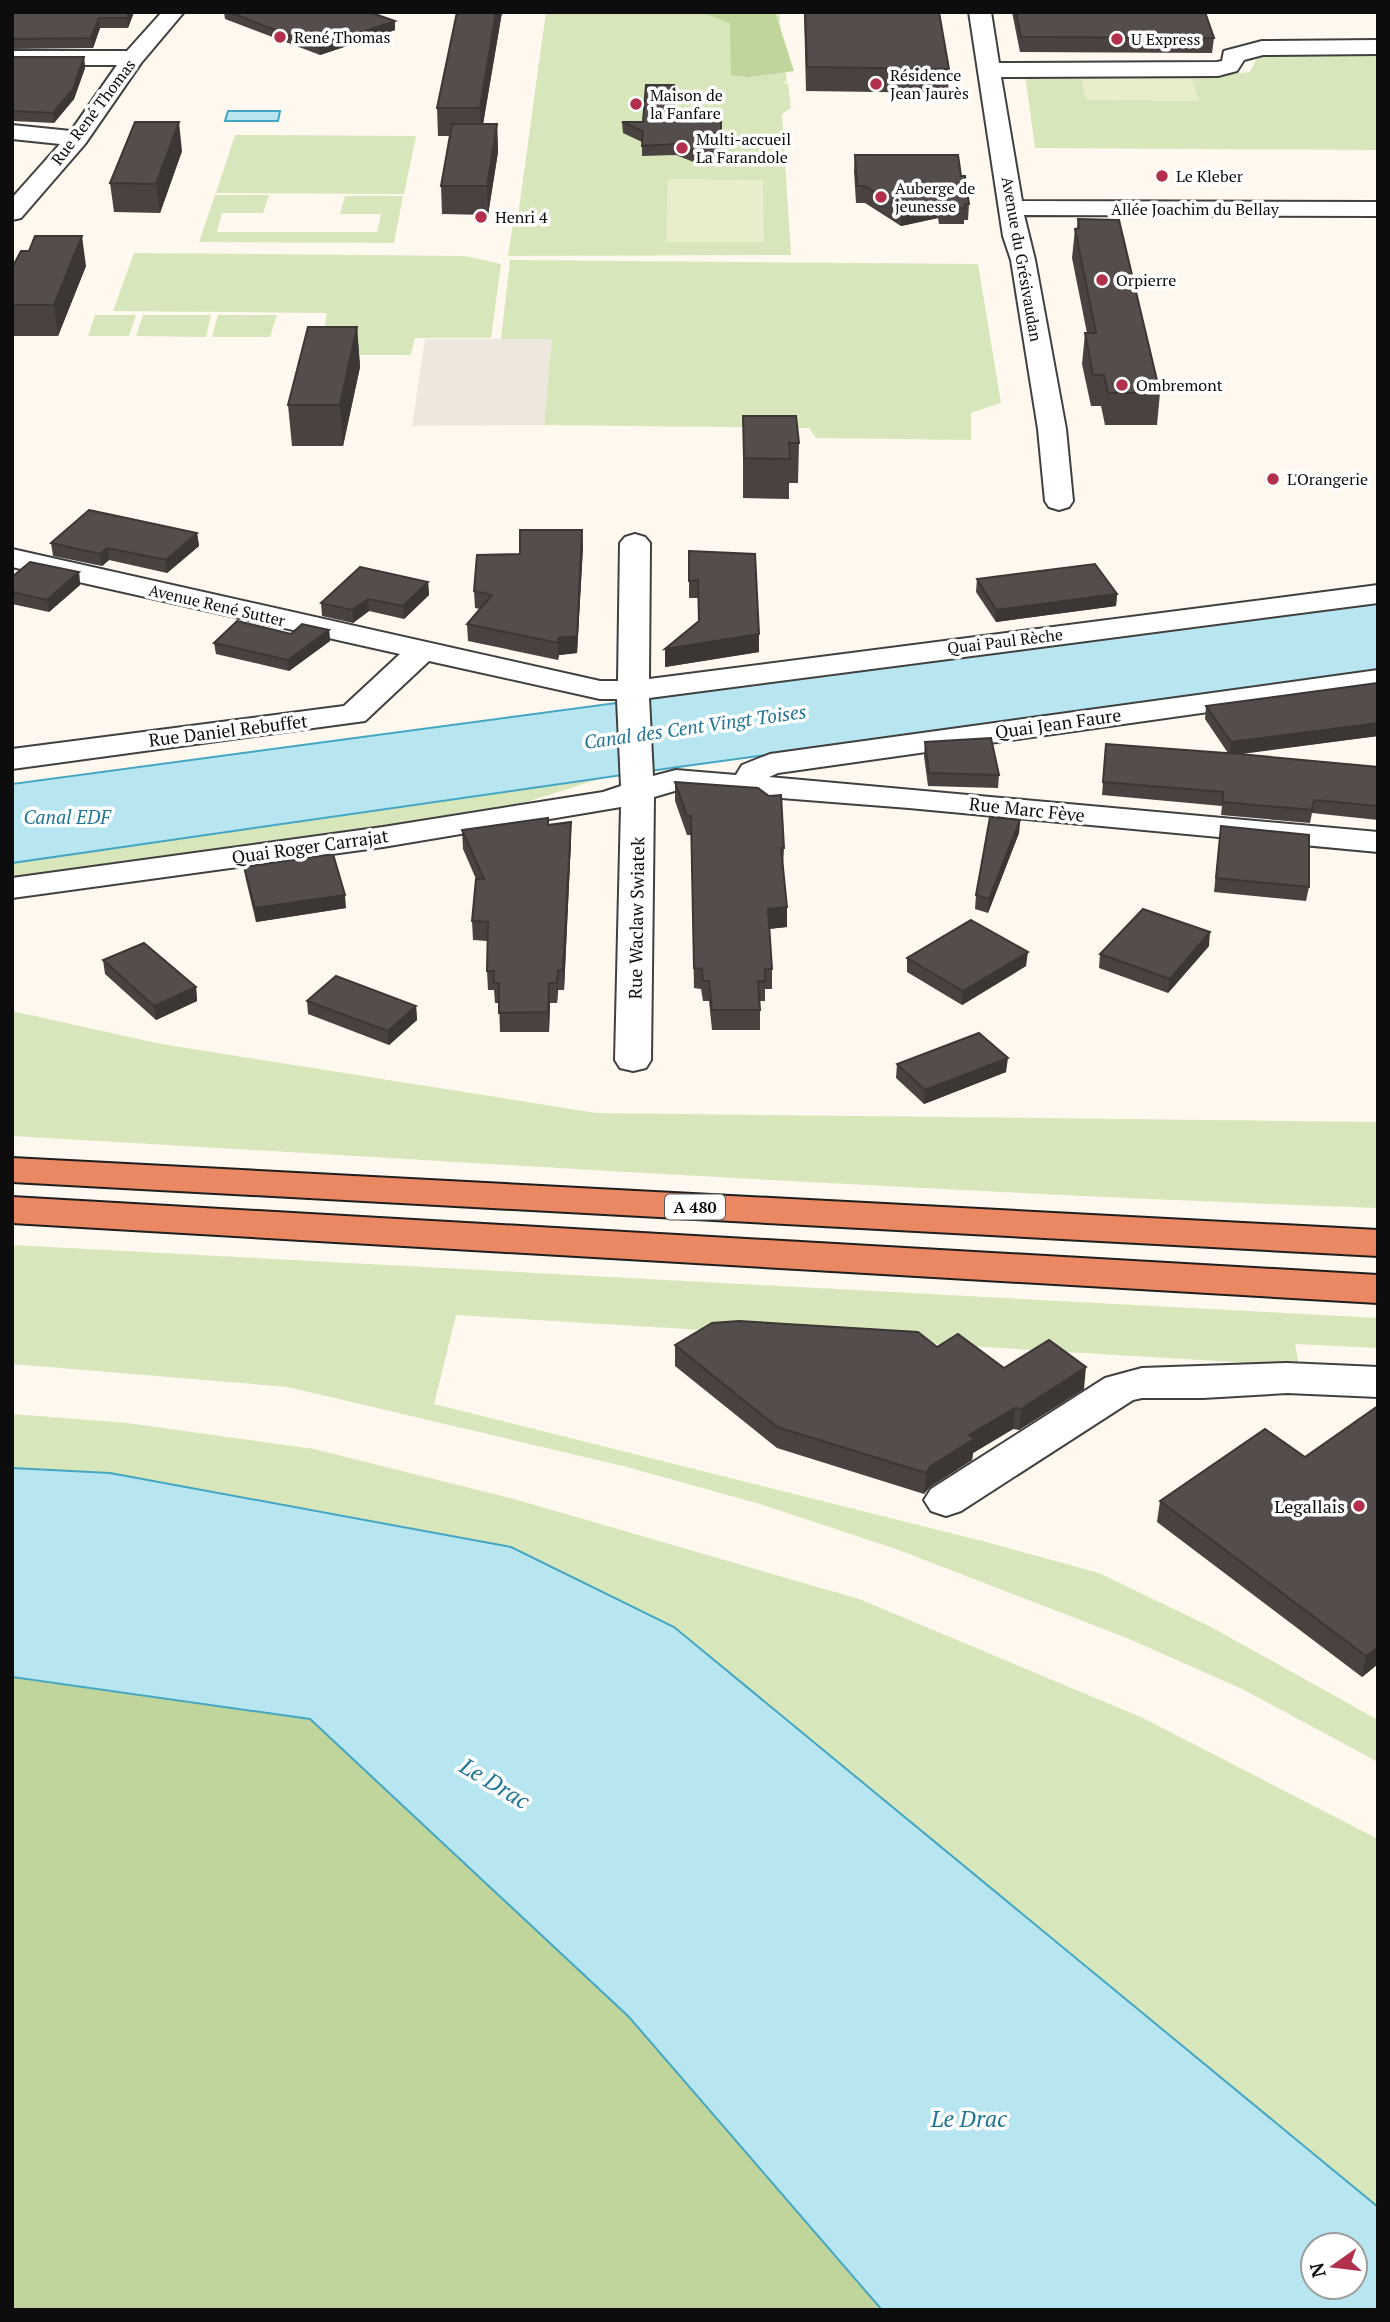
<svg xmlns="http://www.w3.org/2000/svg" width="1390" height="2322" viewBox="0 0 1390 2322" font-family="'PT Serif',serif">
<rect width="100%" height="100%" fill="#fef8ef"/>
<!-- green -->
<g fill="#d8e6bb">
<path d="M546 12H779L780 22H776L780 23 781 31 777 32 781 33 787 82 780 81 788 84 791 108 782 114 791 255 508 256 514 217 518 216Z"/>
<path d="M1279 51H1378V150L1035 148 1025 74H1231L1250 72 1257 58Z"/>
<path d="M235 135 416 136 404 194 216 193Z"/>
<path d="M215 195H269L263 213H222L217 232H377L381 214H340L345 196H403L394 243 199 242Z"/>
<path d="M134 253 465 256 501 264 491 338H415L411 355H343L321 346 327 313 113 311Z"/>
<path d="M510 260 978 264 1001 403 971 413V440L816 438 809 428 544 425 551 339H501Z"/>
<path d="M95 315H136L129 336H88Z"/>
<path d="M143 315H211L206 337 136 336Z"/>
<path d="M218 315H277L270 337H212Z"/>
<path d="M599 779 504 809 12 884V863Z"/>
<path d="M12 1011 161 1044 596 1113 1378 1122V1208C922 1192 467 1162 12 1136Z"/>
<path d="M12 1245 1378 1318V1348L1295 1344 1299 1366 456 1315 434 1404 990 1543 1099 1573 1211 1627 1378 1720V1762L1242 1689 1127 1638 896 1549 760 1504 623 1466 288 1387 12 1364Z"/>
<path d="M12 1414 127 1423 314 1449 514 1499 859 1599 1143 1718 1378 1839V2207L674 1627 511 1547 110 1473 12 1468Z"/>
</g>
<!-- forest -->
<g fill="#bfd59c">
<path d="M700 12H775L794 71 749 77 731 75 730 23Z"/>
<path d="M12 1677 310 1719 629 2017 882 2310H12Z"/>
</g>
<!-- pitch -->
<g fill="#e8eecc">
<path d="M1081 79H1192L1199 101 1086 100Z"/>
<path d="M668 179 763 180 764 242H666Z"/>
</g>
<!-- plaza -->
<path fill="#ede7de" d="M425 339H552L544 425 412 426Z"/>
<!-- water -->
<g fill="#b7e6f1" stroke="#44a6c3" stroke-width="2" fill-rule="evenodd">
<path d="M228 111H280L278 121H225Z"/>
<path d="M1378 601V671L671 768 12 863V784Z"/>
<path d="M12 1468 110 1473 511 1547 674 1627 1378 2207V2310H882L629 2017 310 1719 12 1677ZM1313 2245H1355V2287H1313Z"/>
</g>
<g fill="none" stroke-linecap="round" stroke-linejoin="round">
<defs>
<g id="street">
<path d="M162 12H184L141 63 85 144 21 218 12 220V198L60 144 12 139V125L71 131 117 65H12V51H127Z"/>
<path d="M969 12H991L999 63 1217 62 1222 61 1224 51 1262 41 1378 40V54L1263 55 1244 60 1237 71 1218 76 1001 77 1022 201 1378 202V216L1024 215 1035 260 1066 429 1073 501 1069 507 1059 510 1049 507 1045 501 1038 429 1011 260 1003 236Z"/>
<path d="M635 534 645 537 650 543 649 679 1378 585V603L649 698 653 776 676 770 736 775 742 765 770 754 1378 670V688L778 773 769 777 1378 832V852L909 808 678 790 654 797 651 1060 646 1068 633 1071 620 1068 615 1060 621 807 383 847 12 898V878L383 827 603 792 621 786 617 699H600L429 661 365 721 12 769V749L344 706 400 654 12 567V549L600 681H618L620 543 625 537Z"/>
<path d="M1287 1363 1378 1367V1397L1287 1393 1203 1398H1142L1133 1400 961 1511 946 1516 931 1511 924 1500 931 1489 1105 1378 1142 1368Z"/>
</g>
<g id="highway">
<path d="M12 1158 1378 1230V1256L12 1182Z"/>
<path d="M12 1197 1378 1275V1303L12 1223Z"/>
</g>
</defs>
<!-- street casing -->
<use href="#street" stroke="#404040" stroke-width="4"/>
<!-- highway casing -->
<use href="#highway" stroke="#1e1e1e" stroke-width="4"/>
<!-- street -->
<use href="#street" fill="#fff" fill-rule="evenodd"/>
<!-- highway -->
<use href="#highway" fill="#e98862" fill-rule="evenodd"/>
</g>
<!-- wall -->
<g fill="#494240">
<path d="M12 12H134L128 28H100L93 48 12 49Z"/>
<path d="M224 12H371L395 21V30L320 55 225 19Z"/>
<path d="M502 12 483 124H497L498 152 488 215 442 214 441 186 450 136H438L437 108Z"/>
<path d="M804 12H939L949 69 948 93 806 91Z"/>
<path d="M1012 12H1205L1214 38 1212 53 1020 52Z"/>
<path d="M12 57H84L85 68 74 99 54 123 12 121Z"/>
<path d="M721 121V163H696L676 155 642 156V142L623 133 622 122Z"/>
<path d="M182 151 160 213 114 212 110 183Z"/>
<path d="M855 155 961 176 969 204 968 220H964V224H939L938 218 901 226 865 203H856L854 171Z"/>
<path d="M1078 219 1160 393 1157 425H1105L1101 406H1091L1082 364 1085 333H1087L1072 258 1075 229 1077 228Z"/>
<path d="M86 266 58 336H12V268Z"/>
<path d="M357 327 360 367 343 446H292L288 405Z"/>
<path d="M743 416 799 443 798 483H789V499L743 498Z"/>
<path d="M582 530 583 547 577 653 559 655 558 660 468 641 467 624 480 609 475 608 474 591 520 554Z"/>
<path d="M197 533 199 546 167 573 109 560 102 566 53 556 51 543Z"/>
<path d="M689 551 759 634V652L665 667V649L698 621V598H689Z"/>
<path d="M79 572 80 585 49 612 12 604V577Z"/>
<path d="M977 579 1117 594 1116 606 996 622 976 592Z"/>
<path d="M428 582 429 595 404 619 369 611 353 623 322 616 321 603Z"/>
<path d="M329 630 330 641 289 671 216 654 214 643Z"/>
<path d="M1378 683V736L1242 754 1378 767V821V820L1312 813 1310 823 1221 815 1222 806 1102 795 1106 744 1228 753 1205 719 1206 706Z"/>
<path d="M925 742 999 775 998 788 928 786 924 756Z"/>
<path d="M675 782 784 848 783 868 787 907V927L769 929 772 969V989H765V1001H760V1030H712L709 1001H703L701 989 694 988 691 835H687L675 801Z"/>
<path d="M1020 820 1019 833 988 913 975 909 976 895Z"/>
<path d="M549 825 571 841 564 990H558L557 1003H550L549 1032H500L499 1003H495L494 990H488L487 971V941L473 940 472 921 476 879 463 849 462 830Z"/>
<path d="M1221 826 1309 887 1306 901 1214 892Z"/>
<path d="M244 867 346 908 256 922 246 880Z"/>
<path d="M1209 946 1168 993 1099 968 1100 954Z"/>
<path d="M907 958 1026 966 962 1005 907 972Z"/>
<path d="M103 960 196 987 197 1001 156 1020 105 974Z"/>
<path d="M307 1001 416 1006 417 1020 389 1045 308 1014Z"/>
<path d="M897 1064 1006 1072 924 1104 896 1078Z"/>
<path d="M675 1345 1004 1368 1084 1389 1019 1430 1013 1429 973 1453 972 1460 930 1487 924 1494 777 1448 675 1366Z"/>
<path d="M1378 1406V1664L1362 1677 1157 1522 1160 1501 1305 1457Z"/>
</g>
<!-- shaded-wall -->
<g fill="#3c3634">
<path d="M129 12H134L128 28 127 18Z"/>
<path d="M496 12H502L481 136 480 108Z"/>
<path d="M99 18 100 28 93 48 91 38Z"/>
<path d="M395 21V30L320 55 319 47Z"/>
<path d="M84 57 85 68 74 99 54 123 53 113Z"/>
<path d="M179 122 182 151 160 213 156 184Z"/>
<path d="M497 124 498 152 488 215 487 186Z"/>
<path d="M938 201V218L901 226 902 210Z"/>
<path d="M82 236 86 266 58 336 54 305Z"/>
<path d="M357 327 360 367 343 446 340 405Z"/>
<path d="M582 530 583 547 577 653 559 655 558 660V638Z"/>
<path d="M197 533 199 546 167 573 166 560Z"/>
<path d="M107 548 109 560 102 566 100 554Z"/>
<path d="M79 572 80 585 49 612 47 600Z"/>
<path d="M428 582 429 595 404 619 403 606Z"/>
<path d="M1117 594 1116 606 996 622V610Z"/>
<path d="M368 599 369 611 353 623 352 610Z"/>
<path d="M329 630 330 641 289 671 288 660Z"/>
<path d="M759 634V652L665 667V649Z"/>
<path d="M1378 723V736L1230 755 1231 742Z"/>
<path d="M1020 820 1019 833 988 913 989 899Z"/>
<path d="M571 822V841L564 990 563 970Z"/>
<path d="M345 895 346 908 256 922 255 908Z"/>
<path d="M787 907V927L767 929 768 909Z"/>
<path d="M1210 932 1209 946 1168 993 1170 979Z"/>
<path d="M1028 952 1026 966 962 1005 963 991Z"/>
<path d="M558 970V990L557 1003V983Z"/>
<path d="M549 983 550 1003 549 1032 548 1012Z"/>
<path d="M196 987 197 1001 156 1020 154 1006Z"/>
<path d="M416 1006 417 1020 389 1045 388 1031Z"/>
<path d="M1008 1058 1006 1072 924 1104 925 1090Z"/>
<path d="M1086 1367 1084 1389 1019 1430 1021 1409Z"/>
<path d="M1015 1408 1013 1429 973 1453 972 1460 930 1487 924 1494 926 1473 931 1466 969 1435Z"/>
<path d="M1378 1647V1664L1362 1677 1366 1656Z"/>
</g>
<!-- building -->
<g fill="#554d4b" stroke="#3c3634" stroke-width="2">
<path d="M12 12H129L127 18H99L91 38 12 39Z"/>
<path d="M229 12H369L395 21 319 47Z"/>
<path d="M457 12H496L480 108H437Z"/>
<path d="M805 12H939L949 69 807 67Z"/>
<path d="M1016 12H1205L1214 38 1021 37Z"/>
<path d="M12 57H84L73 89 53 113 12 111Z"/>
<path d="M646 85H674L675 121H721V152H696L676 144 642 146 643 131 622 122H643Z"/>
<path d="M135 122H179L156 184 110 183Z"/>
<path d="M452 124H497L487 186H441Z"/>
<path d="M855 155H958L961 176H965L969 204H965V208L940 207 938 201 902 210 865 186H857Z"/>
<path d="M1078 219 1119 220 1160 393H1108L1104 375H1093L1085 333H1096L1075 229 1079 228Z"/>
<path d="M35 236H82L54 305H12V268L21 251H29Z"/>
<path d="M308 327H357L340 405H288Z"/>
<path d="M743 416H796L799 443H789L790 459 744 458Z"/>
<path d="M89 510 197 533 166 560 107 548 100 554 51 543Z"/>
<path d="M520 530H582L577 636 558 638V643L467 624 492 595 474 591 477 555 520 554Z"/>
<path d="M689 551 755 554 759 634 665 649 699 621 698 580 689 581Z"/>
<path d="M30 562 79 572 47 600 12 592V577Z"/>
<path d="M1095 564 1117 594 996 610 977 579Z"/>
<path d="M360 567 428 582 403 606 368 599 352 610 321 603Z"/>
<path d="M237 621 291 634 302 624 329 630 288 660 214 643Z"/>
<path d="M1378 683V723L1231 742 1206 706Z"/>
<path d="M991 738 999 775 929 773 925 742Z"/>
<path d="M1106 744 1239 754 1378 767V806L1314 800 1312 810 1223 802V792L1103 782Z"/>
<path d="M675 782 758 788 769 796 781 795 784 848H781L787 907 768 909 772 969H765V981H758L760 1010H712L709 981H703L702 969 694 968 691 816H687Z"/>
<path d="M990 817 1020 820 989 899 976 895Z"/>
<path d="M548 818V825L571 822 563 970H558L557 983H549L548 1012 499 1013V983H494V971H487L488 922 472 921 476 879H484L462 830Z"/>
<path d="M1221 826 1309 835V887L1216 878Z"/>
<path d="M333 854 345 895 255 908 244 867Z"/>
<path d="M1143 909 1210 932 1170 979 1100 954Z"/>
<path d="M971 920 1028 952 963 991 907 958Z"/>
<path d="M144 943 196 987 154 1006 103 960Z"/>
<path d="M336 976 416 1006 388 1031 307 1001Z"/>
<path d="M979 1033 1008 1058 925 1090 897 1064Z"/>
<path d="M739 1321 918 1332 937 1347 958 1334 1004 1368 1049 1340 1086 1367 1021 1409 1015 1408 969 1435 974 1439 931 1466 926 1473 777 1427 675 1345 712 1323Z"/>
<path d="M1378 1406V1647L1366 1656 1160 1501 1265 1429 1305 1457Z"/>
</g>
<!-- markers -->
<g fill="#b3304d" stroke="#fff" stroke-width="2.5">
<circle cx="280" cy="37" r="7"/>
<circle cx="1117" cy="39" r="7"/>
<circle cx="876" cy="84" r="7"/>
<circle cx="636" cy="104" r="7"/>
<circle cx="682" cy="148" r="7"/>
<circle cx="1162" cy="176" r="7"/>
<circle cx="881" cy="197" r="7"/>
<circle cx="481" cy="217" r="7"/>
<circle cx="1102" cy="280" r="7"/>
<circle cx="1122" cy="385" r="7"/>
<circle cx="1273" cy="479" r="7"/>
<circle cx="1359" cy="1506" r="7"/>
</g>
<g text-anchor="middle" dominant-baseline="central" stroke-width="7" stroke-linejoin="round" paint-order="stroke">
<!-- far-poi labels -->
<g font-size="16" fill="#0d0d0d" stroke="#fff" text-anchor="start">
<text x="294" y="37">René Thomas</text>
<text x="1131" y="39">U Express</text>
<text x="890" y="75">Résidence<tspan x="890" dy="18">Jean Jaurès</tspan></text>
<text x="650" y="95">Maison de<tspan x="650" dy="18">la Fanfare</tspan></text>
<text x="696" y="139">Multi-accueil<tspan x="696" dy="18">La Farandole</tspan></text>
<text x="1176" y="176">Le Kleber</text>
<text x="895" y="188">Auberge de<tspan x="895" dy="18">jeunesse</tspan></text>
<text x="495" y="217">Henri 4</text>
<text x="1116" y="280">Orpierre</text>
<text x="1136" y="385">Ombremont</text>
<text x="1287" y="479">L'Orangerie</text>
</g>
<!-- far-street labels -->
<g font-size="16" fill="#0d0d0d" stroke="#fff">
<text transform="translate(93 112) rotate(-53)">Rue René Thomas</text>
<text x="1195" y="209">Allée Joachim du Bellay</text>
<text transform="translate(1022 259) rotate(80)">Avenue du Grésivaudan</text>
<text transform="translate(217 605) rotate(13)">Avenue René Sutter</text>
<text transform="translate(1005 641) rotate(-7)">Quai Paul Rèche</text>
</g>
<!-- shield labels -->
<rect fill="#fff" stroke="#565656" stroke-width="2" x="665" y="1194.5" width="60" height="25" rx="5"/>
<g font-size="16" font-weight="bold" fill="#0d0d0d">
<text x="695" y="1207">A 480</text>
</g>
<!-- street labels -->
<g font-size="18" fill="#0d0d0d" stroke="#fff">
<text transform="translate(1058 723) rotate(-8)">Quai Jean Faure</text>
<text transform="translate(228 730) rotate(-7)">Rue Daniel Rebuffet</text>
<text transform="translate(1027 809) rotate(6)">Rue Marc Fève</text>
<text transform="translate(310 846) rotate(-8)">Quai Roger Carrajat</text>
<text transform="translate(636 918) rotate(-89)">Rue Waclaw Swiatek</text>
</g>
<!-- poi labels -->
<g font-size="18" fill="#0d0d0d" stroke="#fff" text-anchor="end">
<text x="1345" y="1506">Legallais</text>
</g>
<!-- water labels -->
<g font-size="19" font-style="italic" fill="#207695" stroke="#fff">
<text transform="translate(695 726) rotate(-8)">Canal des Cent Vingt Toises</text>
<text x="67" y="816">Canal EDF</text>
</g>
<!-- near-water labels -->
<g font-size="23" font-style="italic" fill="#207695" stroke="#fff">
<text transform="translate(495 1783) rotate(31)">Le Drac</text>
<text x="969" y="2118">Le Drac</text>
</g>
</g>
<!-- border -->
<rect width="1390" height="2322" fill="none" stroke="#0d0d0d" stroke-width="28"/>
<!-- north arrow -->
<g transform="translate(1334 2266) rotate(256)"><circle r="33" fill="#ffffff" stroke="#9e9e9e" stroke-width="2"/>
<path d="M0-5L12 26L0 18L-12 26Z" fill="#b3304d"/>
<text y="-10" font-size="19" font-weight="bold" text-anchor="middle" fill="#0d0d0d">N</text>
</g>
</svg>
